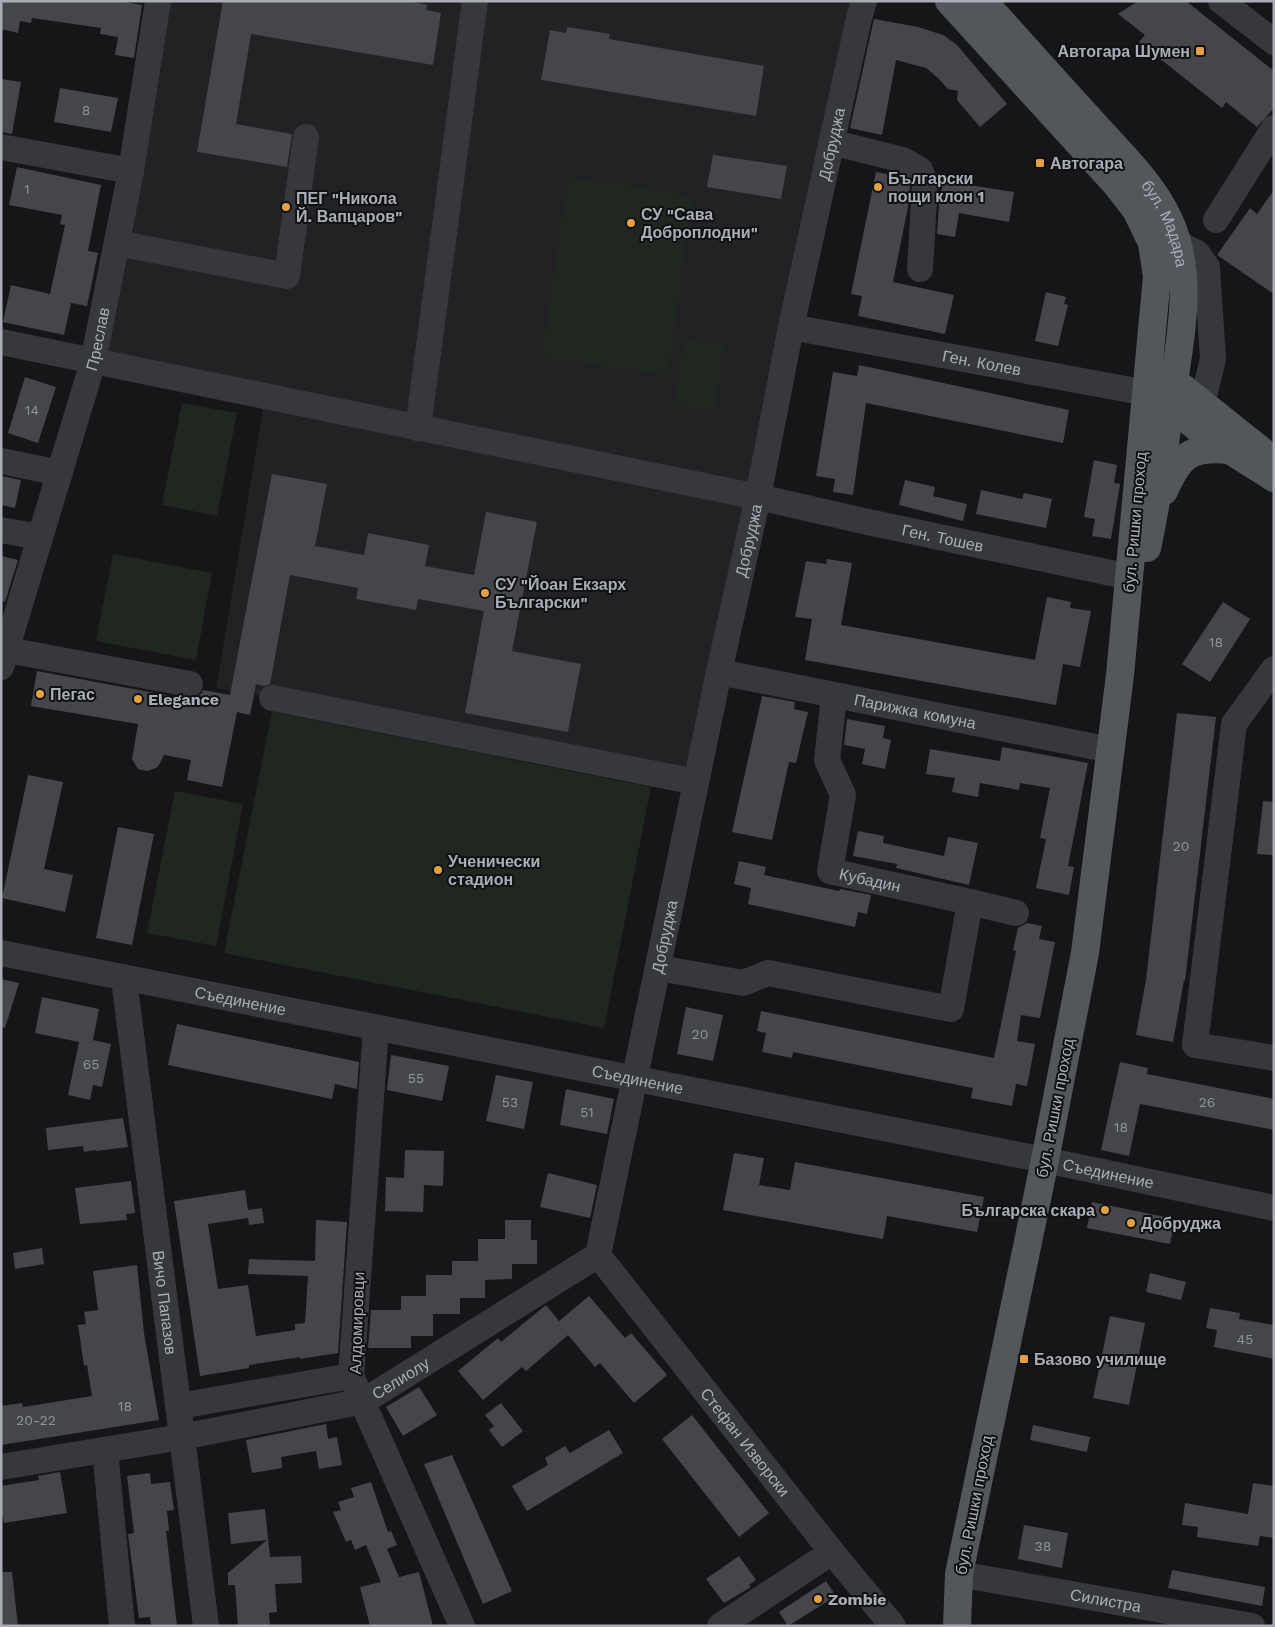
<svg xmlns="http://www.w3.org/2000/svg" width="1275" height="1627" viewBox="0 0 1275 1627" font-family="'Work Sans',sans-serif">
<rect width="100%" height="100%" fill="#161618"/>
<!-- built -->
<path fill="#222224" d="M158 1H864L696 782 272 698 216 688 265 397 93 362Z"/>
<!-- green -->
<g fill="#202721">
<path d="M568 177 692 196 668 375 542 357Z"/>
<path d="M684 339 724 345 714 411 674 405Z"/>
<path d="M182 403 237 413 217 516 162 505Z"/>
<path d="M113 554 212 573 196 660 96 641Z"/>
<path d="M272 712 651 787 604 1028 224 953Z"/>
<path d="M175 791 243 804 216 946 147 933Z"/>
</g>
<!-- building -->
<g fill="#45464a">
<path d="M1 1H118L142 5 134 58 115 55 118 37 100 34 101 28 32 18 31 23 20 21 18 33 1 29Z"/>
<path d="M223 1H407L427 5 426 10 441 13 433 65 251 34 236 124 292 134 287 167 197 152Z"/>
<path d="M1138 1H1186L1274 71V108L1257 127 1226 102 1222 108 1139 42 1145 35 1118 14Z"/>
<path d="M874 19 918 27 943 35 957 45 1007 104 980 127 957 100 958 91 948 89 938 78 926 68 896 60 882 135 850 128Z"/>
<path d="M567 27 610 34 609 39 764 66 756 116 541 80 550 30 566 33Z"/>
<path d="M1 79 21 82 12 134 1 132Z"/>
<path d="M60 88 118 98 111 132 54 122Z"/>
<path d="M713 155 787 166 781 199 707 187Z"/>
<path d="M17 167 101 185 88 251 98 253 87 306 71 303 64 335 3 322 11 285 50 294 65 225 60 224 62 215 9 205Z"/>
<path d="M876 172 903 177 908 180 910 185 909 202 893 282 954 295 945 334 858 316 862 296 851 294Z"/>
<path d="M943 181 1014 192 1009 222 959 213 955 237 937 234 939 204Z"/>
<path d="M1274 190V294L1217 255 1250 208 1257 214Z"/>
<path d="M1046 292 1066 297 1064 304 1068 305 1058 346 1035 341Z"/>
<path d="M859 365 1069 410 1063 443 866 403 853 495 833 492 835 479 816 476 833 372 857 376Z"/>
<path d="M25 377 56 387 38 443 8 433Z"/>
<path d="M1094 460 1117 465 1114 483 1120 484 1111 539 1092 536 1095 519 1084 517Z"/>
<path d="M272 474 327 484 315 546 364 555 368 533 429 545 425 566 474 575 486 512 537 522 512 651 581 664 568 732 465 713 484 611 418 599 416 610 356 599 358 588 290 575 270 684 264 686 256 684 250 715 237 712 222 787 187 780 191 760 164 755 159 765 156 768 147 771 138 769 132 759 138 724 31 706 37 671 187 699 195 698 201 694 203 690 230 695Z"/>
<path d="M1 476 21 480 15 508 1 505Z"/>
<path d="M905 480 935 487 933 496 967 504 963 521 899 505Z"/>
<path d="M981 490 1022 499 1024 493 1052 499 1046 528 976 514Z"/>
<path d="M1 556 18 560 5 602 1 601Z"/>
<path d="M827 559 852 563 841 625 1035 660 1047 597 1071 602 1070 608 1091 611 1080 667 1063 664 1056 705 805 660 812 619 795 617 806 561 826 564Z"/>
<path d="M1223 602 1250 619 1210 682 1182 664Z"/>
<path d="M762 696 795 702 794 709 808 712 796 763 789 762 772 840 732 832Z"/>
<path d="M1177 713 1216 717 1185 981 1184 980 1173 1042 1136 1035 1146 980Z"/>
<path d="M847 719 885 726 883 738 891 740 885 769 862 764 865 749 844 745Z"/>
<path d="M1002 747 1088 763 1068 866 1074 867 1069 895 1036 888 1046 839 1040 838 1050 788 1020 783 1019 790 980 783 978 797 952 792 955 778 926 774 930 749 1000 761Z"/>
<path d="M28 775 63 782 44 869 73 875 65 912 2 898Z"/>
<path d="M1263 801 1274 802V855L1257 854Z"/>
<path d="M118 827 154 834 132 945 96 938Z"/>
<path d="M858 831 884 836 883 843 944 856 948 837 978 843 969 885 896 868 897 864 853 856Z"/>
<path d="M739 861 766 867 764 875 839 891 840 889 871 895 867 914 858 912 855 927 748 904 751 888 734 884Z"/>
<path d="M1027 923 1042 926 1039 939 1055 942 1040 1018 1021 1015 1017 1041 1035 1044 1027 1086 1016 1084 1012 1106 971 1098 973 1088 793 1052 792 1058 762 1052 766 1033 757 1031 761 1011 994 1058 1016 951 1013 950 1018 928Z"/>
<path d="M1 979 19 983 5 1028 1 1027Z"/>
<path d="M42 997 99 1009 93 1040 111 1044 102 1087 93 1085 90 1100 68 1095 79 1042 35 1033Z"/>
<path d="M686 1007 723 1015 713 1061 677 1054Z"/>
<path d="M177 1024 359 1062 357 1089 335 1084 332 1099 168 1065Z"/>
<path d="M391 1055 449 1066 442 1101 387 1090Z"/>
<path d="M1120 1062 1148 1068 1147 1074 1274 1099V1130L1140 1104 1129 1156 1101 1150Z"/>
<path d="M496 1075 533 1082 524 1129 486 1121Z"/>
<path d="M566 1089 614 1099 607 1134 560 1125Z"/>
<path d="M123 1118 128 1147 96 1151 95 1150 84 1152 83 1146 48 1150 46 1128Z"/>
<path d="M405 1150 444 1151 443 1186 424 1185 423 1212 385 1211 386 1177 404 1178Z"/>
<path d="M734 1153 764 1158 759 1185 790 1190 795 1162 984 1197 977 1232 887 1216 883 1239 723 1210Z"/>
<path d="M548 1173 597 1185 590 1218 540 1207Z"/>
<path d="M131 1181 135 1213 126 1214 127 1220 80 1224 75 1188Z"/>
<path d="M245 1190 248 1210 262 1208 264 1223 249 1225 248 1218 208 1224 218 1289 248 1285 256 1336 295 1330V1324L305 1323 308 1276 248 1274 249 1259 315 1261 316 1220 347 1222 338 1353 300 1359V1357L249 1365V1368L200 1376 174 1201Z"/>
<path d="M1092 1202 1175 1219 1170 1244 1087 1228Z"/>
<path d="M505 1220H531V1240H537V1264H512V1279L485 1280V1298H460V1314H433V1336H411V1348H368L371 1310H401V1296H426V1275H452V1261H478V1239H505Z"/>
<path d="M42 1248 44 1264 15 1269 13 1253Z"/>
<path d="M137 1265 144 1333 159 1420 1 1445V1406L22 1403 23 1407 92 1396 87 1365 84 1366 78 1325 86 1324 84 1312 98 1310 93 1271Z"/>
<path d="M1150 1273 1186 1282 1181 1300 1146 1292Z"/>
<path d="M589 1296 625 1338 631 1333 667 1375 634 1403 600 1363 595 1367 568 1335 526 1371 522 1367 483 1400 458 1371 498 1338 501 1342 546 1305 559 1321Z"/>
<path d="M1210 1308 1240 1313 1239 1319 1274 1325V1359L1214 1347 1217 1330 1206 1328Z"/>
<path d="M1110 1316 1145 1323 1129 1405 1093 1398Z"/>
<path d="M419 1387 437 1415 403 1436 386 1407Z"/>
<path d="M501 1403 523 1431 502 1447 489 1430 494 1426 485 1415Z"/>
<path d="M692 1415 769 1513 739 1537 662 1439Z"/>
<path d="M326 1424 328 1439 337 1437 342 1465 319 1469 316 1451 281 1457 282 1468 252 1473 246 1440Z"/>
<path d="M1033 1425 1090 1437 1087 1452 1030 1440Z"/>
<path d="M609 1430 623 1453 527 1511 512 1486 548 1465 545 1458 565 1446 570 1453Z"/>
<path d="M452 1455 512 1591 483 1604 424 1464Z"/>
<path d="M60 1472 67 1513 4 1523 3 1516 1 1517V1486L39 1480 38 1476Z"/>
<path d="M150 1473 151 1484 170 1482 174 1510 167 1511 169 1531H166L177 1626H151L150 1617 139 1618 128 1534 134 1533 127 1476Z"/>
<path d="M371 1482 388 1532 391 1531 397 1545 387 1549 399 1577 419 1572 433 1626H370L360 1587 381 1582 366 1545 355 1550 351 1540 346 1542 333 1512 341 1510 338 1502 354 1497 351 1488Z"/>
<path d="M1253 1483 1274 1486V1538L1260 1536 1258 1546 1197 1537 1198 1527 1182 1525 1185 1503 1248 1514Z"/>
<path d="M265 1509 270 1557 301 1556 302 1583 275 1584 277 1612 269 1613 270 1626H238L235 1585H228V1573L267 1540 231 1544 228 1513Z"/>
<path d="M1024 1525 1068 1533 1062 1568 1018 1559Z"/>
<path d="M739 1556 756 1580 749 1585 751 1587 724 1603 706 1579Z"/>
<path d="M1172 1570 1265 1587 1262 1606 1168 1588Z"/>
<path d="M1 1572H12L18 1626H1Z"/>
<path d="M826 1581 836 1596 788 1626 779 1612Z"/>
</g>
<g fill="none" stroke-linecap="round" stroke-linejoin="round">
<!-- minor -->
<g stroke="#37383c" stroke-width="26">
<path d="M1221 1 1274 42"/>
<path d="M831 142 903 160 920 170 925 183 920 269"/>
<path d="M1 147 131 171"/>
<path d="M1216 220 1274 128"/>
<path d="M117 243 287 276 306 137"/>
<path d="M1179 244 1197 253 1207 267 1213 359 1202 404"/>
<path id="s1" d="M791 327 1147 393 1167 402"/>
<path id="s2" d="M1 342 758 497 868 522 1130 577"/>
<path d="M418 428 475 1"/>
<path d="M1 461 60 473"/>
<path d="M1 530 40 537"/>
<path d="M7 650 190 684"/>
<path id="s3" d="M1 667 93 362 131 171 158 1"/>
<path d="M1274 669 1234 724 1195 1045 1274 1058"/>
<path id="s4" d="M719 672 1111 750"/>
<path id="s5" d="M834 696 827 760 843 795 830 871 970 902"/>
<path d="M272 698 696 782"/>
<path id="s6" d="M1 953 1045 1160 1274 1208"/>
<path d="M659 968 743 983 768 973 951 1009 970 902 1016 913"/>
<path id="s7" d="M124 979 206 1626"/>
<path d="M376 1028 351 1376 462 1626"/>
<path id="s8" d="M598 1255 832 1552 893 1626"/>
<path d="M179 1406 351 1376"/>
<path d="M105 1450 122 1626"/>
<path id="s9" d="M1 1467 182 1437 364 1401 598 1255 719 672 758 497 791 327 859 18 864 1"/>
<path id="s10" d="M959 1574 1252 1626"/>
<path d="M720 1626 832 1552"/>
</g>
<!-- major -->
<g stroke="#53565b" stroke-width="28">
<path d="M949 1 1115 183 1136 210 1152 243 1157 276 1120 675 1085 953 1045 1160 959 1574 957 1626"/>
<path id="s11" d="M983 1C1020 42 1057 84 1095 125 1121 154 1153 184 1169 220 1196 278 1179 346 1170 406 1164 454 1157 501 1147 548"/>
<path d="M1174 381 1263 452"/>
<path d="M1162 391C1181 425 1241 456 1274 478"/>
<path d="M1164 491C1180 455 1190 446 1231 450"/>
</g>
</g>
<!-- markers -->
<g fill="#e2a144" stroke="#111113" stroke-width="2">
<rect x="1195" y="46" width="10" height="10" rx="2.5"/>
<rect x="1035" y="158" width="10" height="10" rx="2.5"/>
<circle cx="878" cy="187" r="5"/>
<circle cx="286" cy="207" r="5"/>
<circle cx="631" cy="223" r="5"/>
<circle cx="485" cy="593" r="5"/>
<circle cx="40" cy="694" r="5"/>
<circle cx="138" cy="699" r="5"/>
<circle cx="438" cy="870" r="5"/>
<circle cx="1105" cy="1210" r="5"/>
<circle cx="1131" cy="1223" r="5"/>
<rect x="1019" y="1354" width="10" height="10" rx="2.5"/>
<circle cx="818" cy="1599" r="5"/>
</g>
<g text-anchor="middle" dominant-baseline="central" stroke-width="4" stroke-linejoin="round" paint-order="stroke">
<!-- number labels -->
<g font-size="14" fill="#90949b">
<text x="86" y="110">8</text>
<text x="27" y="189">1</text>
<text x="32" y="410">14</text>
<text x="1216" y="642">18</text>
<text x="1181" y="846">20</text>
<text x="700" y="1034">20</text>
<text x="91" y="1064">65</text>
<text x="416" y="1078">55</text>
<text x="510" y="1102">53</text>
<text x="1207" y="1102">26</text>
<text x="587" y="1112">51</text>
<text x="1121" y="1127">18</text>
<text x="1245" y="1339">45</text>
<text x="125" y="1406">18</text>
<text x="36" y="1420">20-22</text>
<text x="1043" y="1546">38</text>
</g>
<!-- poi labels -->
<g font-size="16" font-weight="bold" fill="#a9aeb6" stroke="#111113" text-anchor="start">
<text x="1190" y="51" text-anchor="end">Автогара Шумен</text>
<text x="1050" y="163">Автогара</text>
<text x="888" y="178">Български<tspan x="888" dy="18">пощи клон 1</tspan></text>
<text x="296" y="198">ПЕГ "Никола<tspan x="296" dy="18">Й. Вапцаров"</tspan></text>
<text x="641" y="214">СУ "Сава<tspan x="641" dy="18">Доброплодни"</tspan></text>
<text x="495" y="584">СУ "Йоан Екзарх<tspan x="495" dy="18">Български"</tspan></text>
<text x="50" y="694">Пегас</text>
<text x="148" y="699">Elegance</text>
<text x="448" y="861">Ученически<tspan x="448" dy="18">стадион</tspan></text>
<text x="1095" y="1210" text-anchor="end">Българска скара</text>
<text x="1141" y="1223">Добруджа</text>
<text x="1034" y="1359">Базово училище</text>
<text x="828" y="1599">Zombie</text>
</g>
<!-- street labels -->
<g font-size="16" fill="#a9aeb6" stroke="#111113">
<text stroke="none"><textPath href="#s9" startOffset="1780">Добруджа</textPath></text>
<text stroke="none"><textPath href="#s11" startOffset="290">бул. Мадара</textPath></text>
<text stroke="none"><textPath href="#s3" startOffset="342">Преслав</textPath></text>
<text stroke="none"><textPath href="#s1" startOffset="194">Ген. Колев</textPath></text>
<text transform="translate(1135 522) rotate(-85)">бул. Ришки проход</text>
<text stroke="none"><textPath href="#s2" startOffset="962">Ген. Тошев</textPath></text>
<text stroke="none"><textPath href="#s9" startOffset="1375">Добруджа</textPath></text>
<text stroke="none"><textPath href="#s4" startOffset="200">Парижка комуна</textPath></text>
<text stroke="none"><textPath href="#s5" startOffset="221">Кубадин</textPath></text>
<text stroke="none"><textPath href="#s9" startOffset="970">Добруджа</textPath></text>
<text stroke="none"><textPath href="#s6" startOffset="244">Съединение</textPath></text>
<text stroke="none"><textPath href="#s6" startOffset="649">Съединение</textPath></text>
<text transform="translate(1055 1108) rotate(-79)">бул. Ришки проход</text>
<text stroke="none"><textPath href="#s6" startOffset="1129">Съединение</textPath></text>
<text stroke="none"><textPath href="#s7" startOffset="326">Вичо Папазов</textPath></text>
<text transform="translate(357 1323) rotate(-88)">Алдомировци</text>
<text stroke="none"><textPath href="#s9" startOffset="412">Селиолу</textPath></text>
<text stroke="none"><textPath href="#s8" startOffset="238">Стефан Изворски</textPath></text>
<text transform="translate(974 1505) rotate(-79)">бул. Ришки проход</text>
<text stroke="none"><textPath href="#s10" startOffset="149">Силистра</textPath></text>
</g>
</g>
<!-- border -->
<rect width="1275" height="1627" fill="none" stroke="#a9aeb6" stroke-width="5"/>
</svg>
